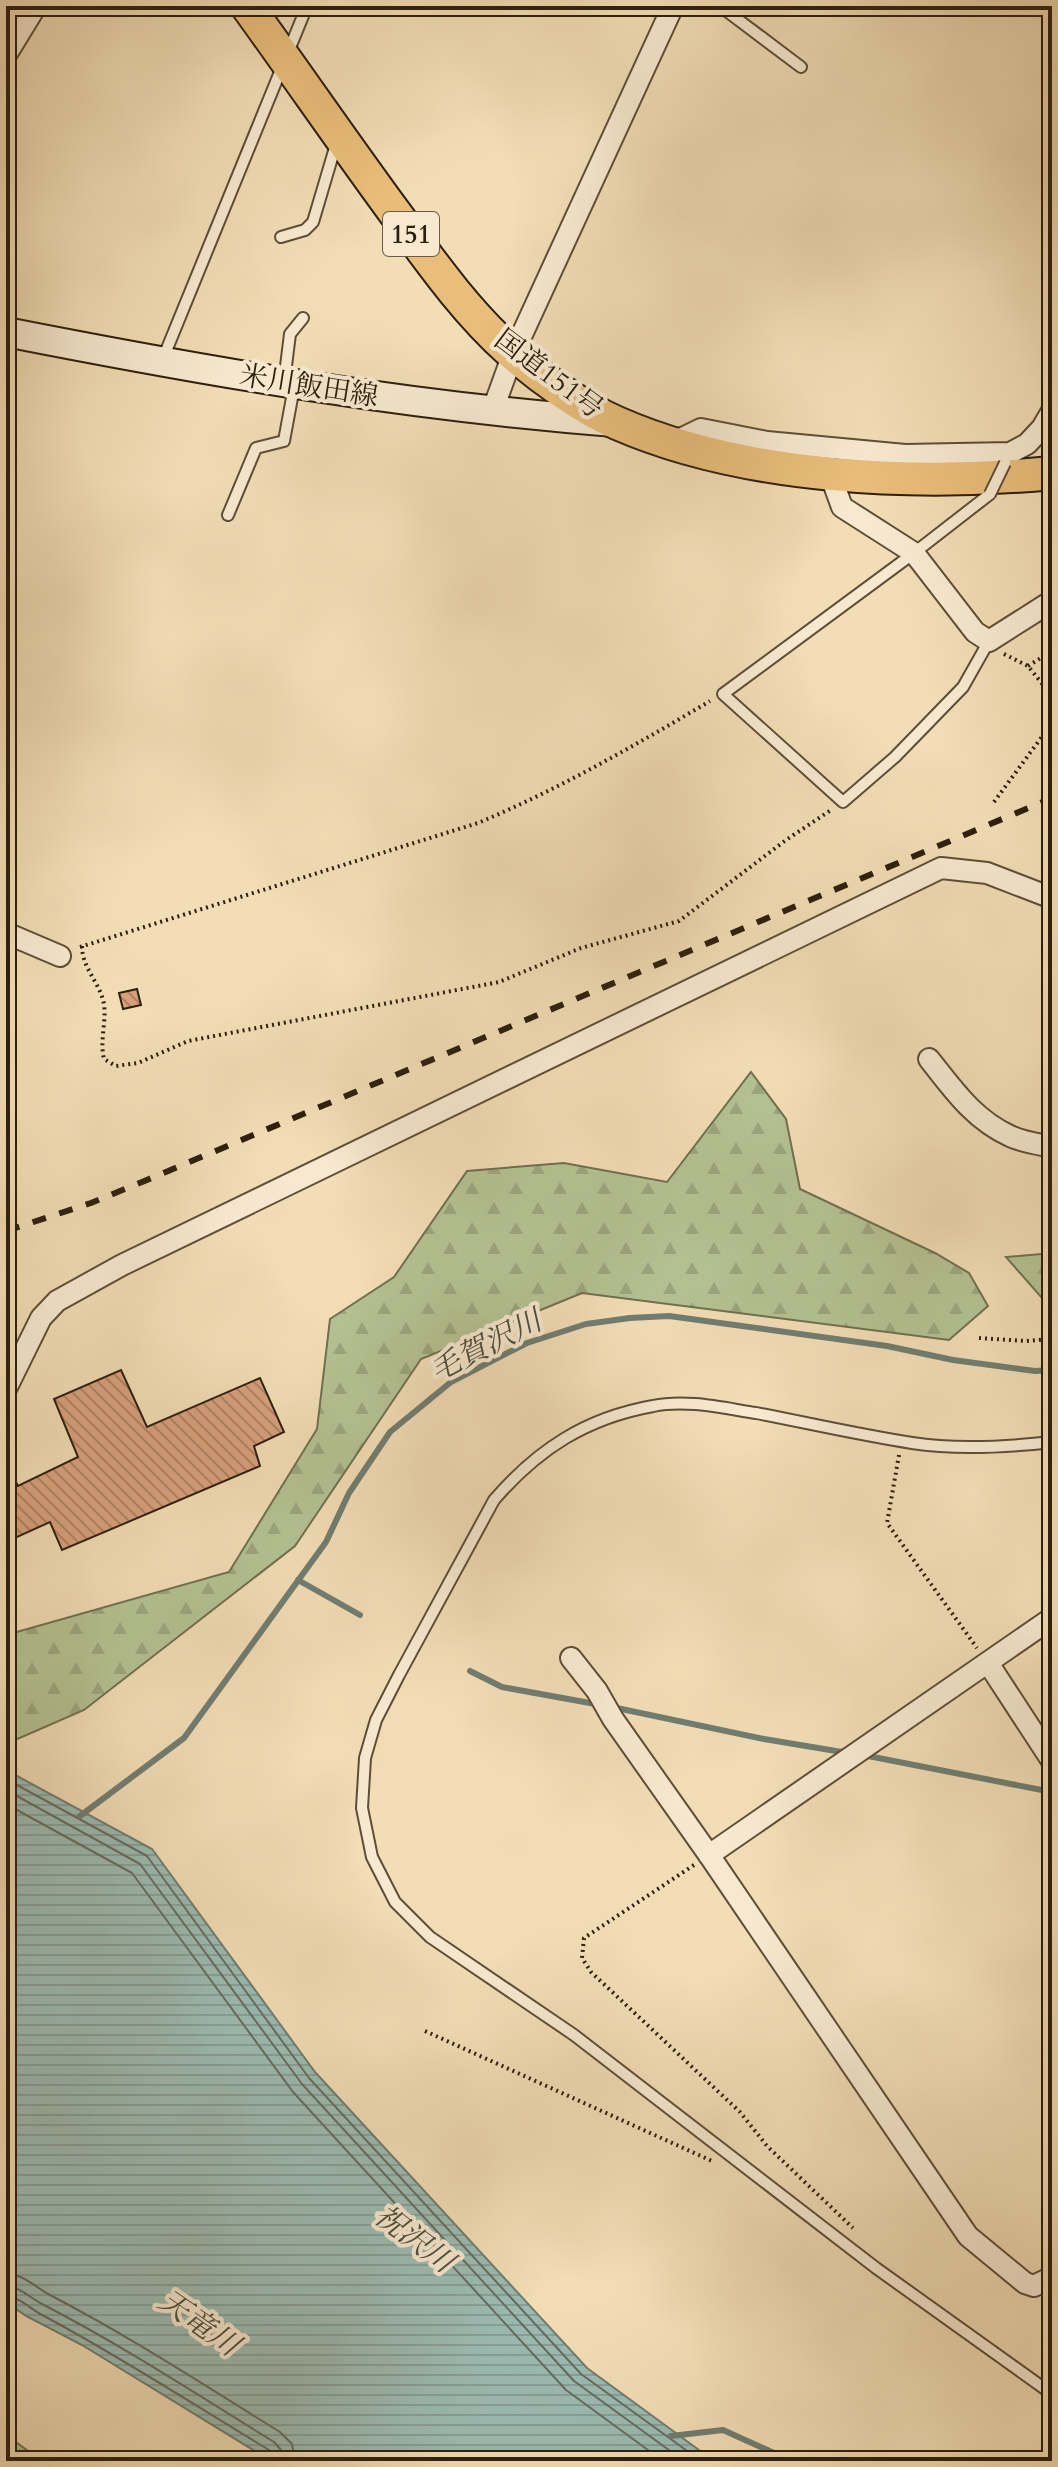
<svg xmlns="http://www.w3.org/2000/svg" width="1058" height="2467" viewBox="0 0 1058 2467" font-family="Cardo,'Noto Serif JP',serif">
<defs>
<pattern id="forest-firs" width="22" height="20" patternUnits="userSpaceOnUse" patternTransform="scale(2)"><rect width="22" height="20" fill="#b4c293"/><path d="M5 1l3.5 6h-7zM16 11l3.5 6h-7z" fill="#9ba67e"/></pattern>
<pattern id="water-rules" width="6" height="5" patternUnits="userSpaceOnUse" patternTransform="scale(2)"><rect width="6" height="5" fill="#9cbbb3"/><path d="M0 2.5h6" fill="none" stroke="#87a099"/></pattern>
<pattern id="building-back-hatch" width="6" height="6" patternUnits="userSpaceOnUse" patternTransform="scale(2)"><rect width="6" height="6" fill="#d8a07d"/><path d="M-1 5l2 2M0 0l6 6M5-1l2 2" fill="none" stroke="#b08265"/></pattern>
</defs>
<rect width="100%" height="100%" fill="#f2ddb6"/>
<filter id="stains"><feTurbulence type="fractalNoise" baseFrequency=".0025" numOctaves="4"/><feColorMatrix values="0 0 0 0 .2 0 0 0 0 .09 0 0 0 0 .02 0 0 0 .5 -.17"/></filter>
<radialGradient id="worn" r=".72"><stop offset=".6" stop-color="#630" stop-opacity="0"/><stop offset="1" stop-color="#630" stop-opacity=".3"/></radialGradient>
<!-- green -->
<path fill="#b4c293" stroke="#707050" stroke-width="2" d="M6 2435 42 2461H6Z"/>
<!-- forest -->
<g fill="url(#forest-firs)" stroke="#707050" stroke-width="2">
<path d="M751 1072 786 1119 800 1189 935 1253 969 1273 988 1306 949 1340 582 1293 421 1359 295 1546 84 1710 6 1744V1635L229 1572 317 1429 330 1319 394 1277 467 1171 564 1163 667 1182Z"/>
<path d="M1052 1253V1307L1049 1306 1006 1257Z"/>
</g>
<!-- water -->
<path fill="url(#water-rules)" stroke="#707d71" stroke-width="2" d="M6 1770 152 1849 315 2072 587 2368 714 2461H271L82 2345 26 2316 6 2302Z"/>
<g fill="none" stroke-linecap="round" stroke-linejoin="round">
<!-- shore -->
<g stroke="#646d60" stroke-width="2">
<path d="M6 1779 147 1856 309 2078 581 2374 701 2461"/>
<path d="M6 1790 140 1864 302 2084 574 2381 684 2461"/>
<path d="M6 1804 132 1873 293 2092 566 2390 663 2461"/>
<path d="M6 2274C24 2274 35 2287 50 2295 129 2336 204 2385 280 2432L292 2444 295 2461"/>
<path d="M6 2286C21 2287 31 2299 44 2305 123 2346 198 2395 274 2442L281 2450 283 2461"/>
<path d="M6 2296C19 2297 32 2310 44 2316 121 2357 194 2405 269 2450L273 2461"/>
</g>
<!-- stream -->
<g stroke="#707d71" stroke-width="6">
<path d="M298 1580 360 1615"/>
<path d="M470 1671 502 1687 601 1705"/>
<path d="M612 1707 764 1739 848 1753"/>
<path d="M863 1755 1052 1792"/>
<path d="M80 1816 184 1738 326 1542 349 1493 390 1432 451 1382 527 1343 586 1324 630 1318 669 1316 887 1346 953 1360 1035 1371 1052 1370"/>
<path d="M671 2436 723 2430 792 2461"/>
</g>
</g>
<!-- building -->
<g fill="url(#building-back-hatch)" stroke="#2d1f0d" stroke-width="2">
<path d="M137 989 141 1005 123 1009 119 993Z"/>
<path d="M121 1370 147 1427 260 1378 284 1432 254 1446 260 1466 62 1550 50 1522 6 1542V1463L18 1486 78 1457 54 1399Z"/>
</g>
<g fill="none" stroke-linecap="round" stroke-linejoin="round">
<defs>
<g id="service">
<path d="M720 6 801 67"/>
<path d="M281 237 305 230 313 222 337 141"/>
<path d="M162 361 307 6"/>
<path d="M284 382 290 334 303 318"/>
<path d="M228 515 256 448 284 441 294 387"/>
<path d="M989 641 963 687 895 757 843 802 723 694 914 553 990 494"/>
<path d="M1052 1442C1007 1447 957 1450 912 1443 860 1435 808 1423 756 1413 723 1408 686 1399 653 1406 586 1418 538 1449 494 1500L399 1675 376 1720 365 1758 362 1808 372 1857 395 1902 430 1937 574 2035 876 2268 1052 2394"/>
</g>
<g id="minor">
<path d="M6 55 36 6"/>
<path d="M492 412 513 354 673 6"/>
<path d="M672 443 701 429 767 442 905 455 1010 453 1027 444 1042 428 1052 411"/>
<path d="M830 474 842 507 914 553 975 632 989 641 1052 601"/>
<path d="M6 933 60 956"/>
<path d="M929 1059C953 1089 973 1119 1010 1136 1022 1142 1038 1144 1052 1147"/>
<path d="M6 1389 41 1318 57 1301 122 1265 941 868 987 873 1052 898"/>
<path d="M571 1658 597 1691 613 1719 709 1855 968 2236 1025 2283 1034 2286 1052 2277"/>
<path d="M988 1663 1052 1761"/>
<path d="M709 1855 1052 1618"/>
</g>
<path id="secondary" d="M6 332C209 372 407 406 614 422"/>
<path id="trunk" d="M247 6C297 75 345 145 395 213 431 262 466 312 511 352 540 377 582 408 617 423 745 479 915 486 1052 473"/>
</defs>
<!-- service casing -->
<use href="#service" stroke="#5e4e37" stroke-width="14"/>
<!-- minor casing -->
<use href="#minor" stroke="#5e4e37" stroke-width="24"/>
<!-- secondary casing -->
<use href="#secondary" stroke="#2d1f0d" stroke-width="32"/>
<!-- trunk casing -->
<use href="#trunk" stroke="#2d1f0d" stroke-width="36"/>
<!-- path -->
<g stroke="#2d1f0d" stroke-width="4" stroke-dasharray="2 4" stroke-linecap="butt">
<path d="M1004 654 1028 666 1052 696"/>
<path d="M1028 666 1052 651"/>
<path d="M994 802 1052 723"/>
<path d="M82 946C82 967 98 981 103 1000 108 1018 99 1039 104 1059L116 1066 138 1063 188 1041 499 982 581 948 679 921 786 840 831 810"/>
<path d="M80 947 478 823C559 789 634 746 710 701"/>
<path d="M979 1338 1026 1341 1052 1339"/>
<path d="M899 1455 887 1523 977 1648"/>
<path d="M694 1865 584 1938 582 1958 591 1972 740 2112 767 2146 853 2228"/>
<path d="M425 2031 712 2161"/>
</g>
<!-- service -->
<use href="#service" stroke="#f7e9d0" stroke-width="10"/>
<!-- minor -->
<use href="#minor" stroke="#f7e9d0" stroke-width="20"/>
<!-- secondary -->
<use href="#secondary" stroke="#f7e9d0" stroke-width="28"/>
<!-- trunk -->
<use href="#trunk" stroke="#e9be7b" stroke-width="32"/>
<!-- rail -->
<path stroke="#2d1f0d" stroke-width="6" stroke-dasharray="14 14" stroke-linecap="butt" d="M6 1231 91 1203 142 1182 1052 798"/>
<defs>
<path id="service-bridge" d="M990 494 1005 463"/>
</defs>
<!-- service-bridge casing -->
<use href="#service-bridge" stroke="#5e4e37" stroke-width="14" stroke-linecap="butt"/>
<!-- service-bridge -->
<use href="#service-bridge" stroke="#f7e9d0" stroke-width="10"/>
</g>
<g text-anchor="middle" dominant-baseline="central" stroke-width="8" stroke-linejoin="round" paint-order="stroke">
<!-- shield labels -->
<rect fill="#f7e9d0" stroke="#6a5c48" stroke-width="2" x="383" y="212" width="56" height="44" rx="6"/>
<g font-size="26" font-weight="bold" fill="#2d1f0d">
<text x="411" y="234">151</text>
</g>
<!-- street labels -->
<g font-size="28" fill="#2d1f0d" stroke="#f7e9d0">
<text transform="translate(549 374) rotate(37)">国道151号</text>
<text transform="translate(309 386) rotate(9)">米川飯田線</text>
</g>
<!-- water labels -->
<g font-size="30" font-style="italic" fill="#4e4e3f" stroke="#f7e9d0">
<text transform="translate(486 1346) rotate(-27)">毛賀沢川</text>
<text transform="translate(414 2239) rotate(37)">祝沢川</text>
<text transform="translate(199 2323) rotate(35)">天竜川</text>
</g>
</g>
<!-- margin -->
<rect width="1058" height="2467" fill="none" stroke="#f2ddb6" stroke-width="32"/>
<rect x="8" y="8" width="1042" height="2451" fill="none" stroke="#2d1f0d" stroke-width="4"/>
<rect x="16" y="16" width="1026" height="2435" fill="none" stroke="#2d1f0d" stroke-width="2"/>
<rect width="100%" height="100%" filter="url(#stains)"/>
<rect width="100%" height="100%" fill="url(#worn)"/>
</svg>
